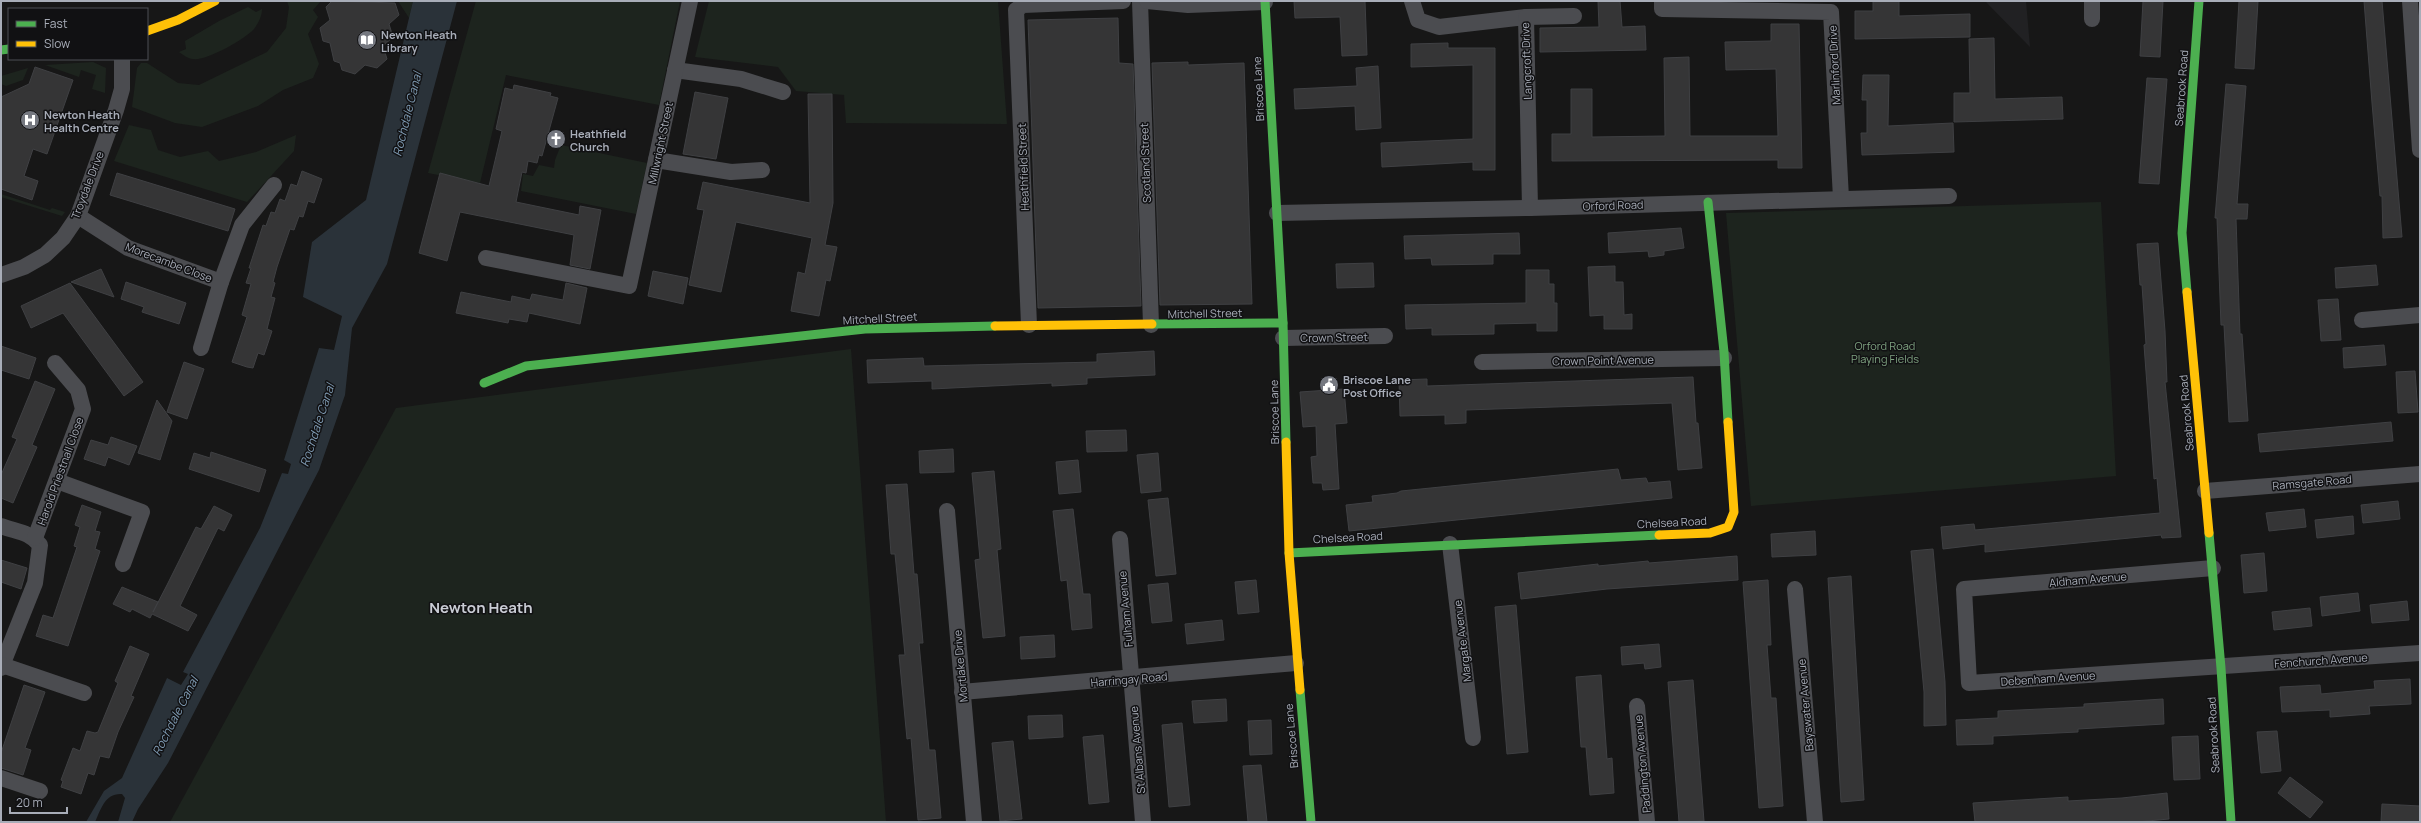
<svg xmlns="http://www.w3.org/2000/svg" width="2421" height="823" viewBox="0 0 2421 823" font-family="Manrope,sans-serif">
<rect width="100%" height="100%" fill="#171717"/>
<!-- built -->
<path fill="#212123" d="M1985 1H2026L2030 47Z"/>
<!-- green -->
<g fill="#1d241e">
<path d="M287 1H321L313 10 318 17 308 34 319 64 313 78 283 90 258 106 202 127 175 123 132 107 137 68 141 63H147L178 83 199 85 267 52 286 28 289 7Z"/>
<path d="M398 1H413L409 18Z"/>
<path d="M476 1H680L659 105 506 75 480 183 428 173Z"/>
<path d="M709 1H998L1007 124 846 123 844 95 796 91 778 67 695 57Z"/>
<path d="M248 7 256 12 262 9C262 16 259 22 254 29 245 39 207 61 193 59 188 59 182 54 179 52L186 49 185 41 219 21Z"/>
<path d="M93 62 106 68 105 93 92 89 96 75 81 70 79 77 45 65Z"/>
<path d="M28 68 23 80 6 86 1 84V76Z"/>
<path d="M129 125 151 130 158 150 180 157 208 151 219 161 256 152 296 135 294 151 247 202 114 161Z"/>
<path d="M561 145 647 163 636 214 521 191 523 174 533 176 539 165 554 168 555 160Z"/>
<path d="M1 194 50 210 52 208 65 212 62 216 1 197Z"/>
<path d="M2101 202 2116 476 1751 506 1726 213Z"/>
<path d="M851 349 886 822H170L396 408Z"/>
</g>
<!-- water -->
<path fill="#2a3239" d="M413 1H457L387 264 352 328 345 395 319 470 168 763 138 809 132 822H118L125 798 122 794C105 793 101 809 95 822H86L104 791 122 778 167 678 181 685 188 674 183 672 260 528 282 473 288 474 291 464 284 460 319 348 334 350 342 316 303 297 312 242 366 200Z"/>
<!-- building -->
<g fill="#353536" stroke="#3f4043">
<path d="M332 1 395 3 399 15 389 24 393 37 383 46 387 59 377 68 365 65 355 74 342 70 340 63 334 61 330 43 323 41 320 28 330 20 326 7Z"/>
<path d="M1294 1H1365L1367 55 1342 56 1340 17 1295 18Z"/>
<path d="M1598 1H1620L1622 27 1645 26 1646 50 1540 52V28L1599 27Z"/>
<path d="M1873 1H1899V16L1970 14V37L1855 39V11H1873Z"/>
<path d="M2143 1H2163L2160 57 2140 56Z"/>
<path d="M2239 1H2258L2254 69 2235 68Z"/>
<path d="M2364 1H2382L2402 237 2383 238 2382 196H2380L2372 103Z"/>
<path d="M1118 18 1119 63 1133 64 1141 306 1038 308 1028 20Z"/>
<path d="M1771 24H1799L1802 168H1778V160L1552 161V134H1571V89H1592V137L1665 136 1664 58 1689 57 1690 136H1778L1776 69 1726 70 1725 42 1771 41Z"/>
<path d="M1994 38 1995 99 2062 97 2063 119 1954 122V93H1970L1969 39Z"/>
<path d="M1448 43V48H1495V170H1473V162L1382 167 1381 143 1473 139V65L1411 67V44Z"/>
<path d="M1188 62V65L1244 63 1252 304 1160 305 1152 63Z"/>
<path d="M1378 66 1381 128 1356 130 1355 106 1295 109 1294 89 1357 86 1356 68Z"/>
<path d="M35 67 73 80 47 154 33 149 24 176 38 181 32 200 1 189V97L29 84Z"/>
<path d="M1863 75H1889L1888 126 1953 123 1954 152 1862 155 1861 133H1867V100H1862Z"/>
<path d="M2147 78 2167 79 2159 184 2139 183Z"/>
<path d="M2226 84 2246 86 2237 204H2248L2247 219H2236L2240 334H2242L2248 421 2229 422 2224 325H2221L2217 218H2215Z"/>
<path d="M514 85 551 93 550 96 558 98 542 156 539 155 537 163 528 161 526 173 522 172 516 202 579 215 580 206 601 210 590 269 570 265 574 235 460 212 447 261 419 253 440 173 489 186 502 131 496 129 505 88 513 90Z"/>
<path d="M695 92 728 98 716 159 683 154Z"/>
<path d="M808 94H832L833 203 825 245 837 247 830 281 826 280 819 316 791 311 798 272 805 274 812 238 736 222 721 292 689 285 704 210 697 209 703 182 810 203Z"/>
<path d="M302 171 322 179 314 203 308 201 303 217 299 216 294 230 290 229 277 267 273 282 275 283 271 297 275 298 267 329 272 331 264 355 258 353 253 368 247 367 232 362 247 317 242 315 251 284 246 283 251 268H249L263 225 266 226 271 212 275 213 280 199 285 201 291 184 297 186Z"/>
<path d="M117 173 235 209 228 231 110 195Z"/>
<path d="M1681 228 1684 248 1664 251V255L1649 257 1648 251 1609 253 1608 233Z"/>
<path d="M1519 233 1520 254H1493V264L1432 265 1431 258 1405 259 1404 236Z"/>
<path d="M2158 243 2165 331 2167 382H2165L2181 537 2162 538 2161 535 1985 552V544L1943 549 1941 527 1974 524 1975 530 2160 513 2157 478 2154 479 2144 345 2146 344 2142 285H2140L2137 244Z"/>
<path d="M1373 263 1374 287 1337 288 1336 264Z"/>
<path d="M2376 265 2378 285 2336 288 2335 268Z"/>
<path d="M1615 266V282H1623L1624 315 1632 314V329H1604V315L1590 316 1588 267Z"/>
<path d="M101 269 114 297 71 282Z"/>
<path d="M1526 270H1549V284H1554V303H1557V331H1537V323L1494 324V334L1432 335V328L1406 329 1405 305 1526 303Z"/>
<path d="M653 271 688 278 683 304 648 296Z"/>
<path d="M126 282 186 303 179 324 142 312 144 307 121 299Z"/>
<path d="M70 283 143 382 124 396 63 313 31 328 21 306Z"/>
<path d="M566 283 587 288 580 324 529 313 527 322 509 319 508 323 456 313 461 292 511 302 512 296 530 300 532 294 563 300Z"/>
<path d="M2338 299 2341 340 2321 341 2318 300Z"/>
<path d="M2384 345 2386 365 2344 368 2343 348Z"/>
<path d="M1 346 36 358 29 379 1 370Z"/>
<path d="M1154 351 1155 375 1087 378V384L1052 386V383L932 389V381L868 383 867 360 923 358 924 366 1097 362V354Z"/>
<path d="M184 362 204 369 187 419 167 412Z"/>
<path d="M2415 371 2418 412 2398 413 2396 372Z"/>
<path d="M1693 377 1696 423H1698L1702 468 1678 470 1672 403 1466 410V423L1445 424V415L1400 416 1399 380 1427 379V386Z"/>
<path d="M35 381 55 389 32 445 37 447 13 503 1 498V475L17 439 12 437Z"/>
<path d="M1344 389 1347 423 1335 424 1339 489 1323 490 1322 483H1313L1311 457 1317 456 1316 426 1303 427 1300 392Z"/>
<path d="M157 400 172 421 160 460 138 453Z"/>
<path d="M2391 422 2393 441 2260 452 2258 434Z"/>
<path d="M1126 430 1127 451 1087 452 1086 431Z"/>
<path d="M111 437 137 446 129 465 108 457 105 466 84 459 91 440 108 445Z"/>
<path d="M953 449 954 472 920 473 919 451Z"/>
<path d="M211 452 266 470 259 492 189 469 194 453 210 458Z"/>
<path d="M1158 453 1161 491 1141 493 1137 455Z"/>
<path d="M1078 460 1081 492 1059 494 1056 462Z"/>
<path d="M1618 469 1621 480 1646 478 1648 483 1670 481 1672 498 1349 531 1346 505 1373 502 1372 496 1397 493 1401 491Z"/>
<path d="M994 471 1001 549 997 550 1005 636 983 638 975 560 980 559 972 473Z"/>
<path d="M907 484 914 574H917L923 643H919L929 750H935L941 818 918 820 911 738 907 739 899 655H905L895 554H891L886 485Z"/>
<path d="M1168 498 1176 574 1156 576 1148 500Z"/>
<path d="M2398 501 2400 519 2363 523 2361 505Z"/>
<path d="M82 505 101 512 95 531 100 532 95 549 100 551 68 646 36 636 43 615 53 618 77 547 74 546 80 527 75 525Z"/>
<path d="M214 506 232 515 224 531 218 528 180 606 197 615 188 631 152 614 150 618 132 609 130 612 113 604 122 587 158 602 153 612 167 585 196 527 201 529Z"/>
<path d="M1073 509 1083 594H1090L1092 628 1072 630 1067 580 1061 581 1053 511Z"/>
<path d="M2304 509 2306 527 2269 531 2266 513Z"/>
<path d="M2353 516 2354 534 2317 538 2315 520Z"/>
<path d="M1815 531 1816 555 1772 557 1771 534Z"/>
<path d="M1933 549 1945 682 1946 725 1924 726V692L1911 551Z"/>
<path d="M2264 553 2267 591 2244 593 2241 555Z"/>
<path d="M1737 556 1738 580 1607 589 1521 599 1518 573 1598 564V566L1648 561 1649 563Z"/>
<path d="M1 560 27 568 21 589 1 582Z"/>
<path d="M1851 576 1864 800 1841 802 1828 578Z"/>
<path d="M1256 580 1259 612 1238 614 1235 582Z"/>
<path d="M1768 580 1771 645H1767L1771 698H1776L1783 806 1759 808 1743 582Z"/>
<path d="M1168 583 1172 621 1152 623 1148 585Z"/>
<path d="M2358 593 2360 611 2322 616 2320 597Z"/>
<path d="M2407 601 2409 620 2372 623 2370 605Z"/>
<path d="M1516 605 1528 752 1507 754 1495 607Z"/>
<path d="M2310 608 2312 626 2274 630 2272 612Z"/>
<path d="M1222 620 1224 640 1187 644 1185 624Z"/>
<path d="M1054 635 1055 657 1021 659 1020 637Z"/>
<path d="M1659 644 1661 667 1645 669 1644 663 1622 665 1621 647Z"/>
<path d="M130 646 149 654 131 696 134 697 118 732 109 758 100 756 94 775 88 773 81 794 61 787 63 781 61 780 73 748 80 751 87 731 95 733 98 732 118 683 115 681Z"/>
<path d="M1601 675 1607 759 1612 758 1614 793 1590 795 1586 747H1581L1576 677Z"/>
<path d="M2410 679 2411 704 2369 706 2370 714 2330 717V710L2282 712 2280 687 2320 685 2321 694 2375 689 2374 681Z"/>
<path d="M1693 680 1704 821 1679 822 1668 682Z"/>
<path d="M24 685 45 692 25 748 31 750 23 775 1 768V753Z"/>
<path d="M1226 699 1227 721 1194 723 1192 701Z"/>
<path d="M2163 699 2164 724 2078 729V732L1993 736V744L1957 745 1956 720 1998 718V711L2084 707V704Z"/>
<path d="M1062 715 1063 737 1029 739 1028 716Z"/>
<path d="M1271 720 1272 754 1250 755 1248 721Z"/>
<path d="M1182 723 1190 805 1169 807 1162 725Z"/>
<path d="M2277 731 2281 771 2261 773 2257 732Z"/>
<path d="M1103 735 1109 802 1089 804 1083 737Z"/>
<path d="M2198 736 2200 779 2174 780 2172 737Z"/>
<path d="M1013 741 1022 819 1000 821 992 743Z"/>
<path d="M1261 765 1267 822H1248L1243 766Z"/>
<path d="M2290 777 2323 802 2310 818 2278 793Z"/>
<path d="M2167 793 2169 819 2136 822H1975L1973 803 2068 797V801L2122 798Z"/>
<path d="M2382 804 2420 806V822H2381Z"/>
</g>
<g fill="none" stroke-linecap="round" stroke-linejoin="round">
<!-- street -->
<g stroke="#4b4c50" stroke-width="16">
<path d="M1140 1 1151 325"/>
<path d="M1147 1 1188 5 1265 2"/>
<path d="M1412 1 1418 20 1439 27 1526 17 1530 208"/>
<path d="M1662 1V9L1831 12 1841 198"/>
<path d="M2092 1V19"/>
<path d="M2410 1 2420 150"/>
<path d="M1526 17 1574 16"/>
<path d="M675 70 741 79 783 92"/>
<path d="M656 160 731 172 762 170"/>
<path d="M1277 213 1530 208 1949 196"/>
<path d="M78 216 128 248 221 282"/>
<path d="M486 258 629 286 690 1"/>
<path d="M1 275 24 267 45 255 63 238 78 216 116 110 122 89V59"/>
<path d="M2362 320 2420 315"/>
<path d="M1029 325 1016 10 1023 5 1123 1"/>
<path d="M1283 338 1385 336"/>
<path d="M201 348 221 282 242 225 274 185"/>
<path d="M1482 362 1724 358"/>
<path d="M57 481 142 512 123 564"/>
<path d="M2205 491 2420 474"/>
<path d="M947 511 974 822"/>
<path d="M1 526C16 532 29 531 40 545L35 583 1 668"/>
<path d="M35 538 83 409 78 390 55 363"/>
<path d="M1120 539 1143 822"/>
<path d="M1450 544 1473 738"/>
<path d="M2213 568 1964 589 1969 683 2420 653"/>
<path d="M1795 589 1815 822"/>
<path d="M2 665 84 693"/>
<path d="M962 692 1296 663"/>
<path d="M1637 706 1647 822"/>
<path d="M1 778 40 791"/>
</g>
<!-- fast -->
<g stroke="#4caf50" stroke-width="9">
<path d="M1265 1 1283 323 1286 442"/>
<path d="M1 50 9 49"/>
<path d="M1708 202 1724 352 1728 422"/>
<path d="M2187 292 2182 233 2199 1"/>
<path d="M1152 324 1283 323"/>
<path d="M484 383 526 366 865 329 995 326"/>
<path d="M2209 533 2221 668 2231 822"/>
<path d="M1289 553 1659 535"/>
<path d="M1300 690 1311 822"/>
</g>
<!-- slow -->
<g stroke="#ffc107" stroke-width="9">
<path d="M147 31 178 20 215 1"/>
<path d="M2187 292 2209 533"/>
<path d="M995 326 1152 324"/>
<path d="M1286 442 1289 553 1300 690"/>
<path d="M1659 535 1710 533 1728 527 1734 512 1728 422"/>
</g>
</g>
<!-- icons -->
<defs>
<symbol id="library-disc" viewBox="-11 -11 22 22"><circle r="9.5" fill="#757880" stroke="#111113"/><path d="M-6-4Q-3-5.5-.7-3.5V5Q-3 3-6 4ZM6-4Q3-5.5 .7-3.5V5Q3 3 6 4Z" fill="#fff"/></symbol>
<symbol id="hospital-disc" viewBox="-11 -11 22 22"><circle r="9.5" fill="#757880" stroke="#111113"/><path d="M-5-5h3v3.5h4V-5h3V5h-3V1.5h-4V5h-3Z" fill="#fff"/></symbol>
<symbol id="church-disc" viewBox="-11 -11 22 22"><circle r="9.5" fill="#757880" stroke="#111113"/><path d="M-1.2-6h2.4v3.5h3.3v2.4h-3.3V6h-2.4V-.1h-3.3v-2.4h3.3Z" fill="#fff"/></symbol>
<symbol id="civic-disc" viewBox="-11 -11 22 22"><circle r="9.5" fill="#757880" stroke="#111113"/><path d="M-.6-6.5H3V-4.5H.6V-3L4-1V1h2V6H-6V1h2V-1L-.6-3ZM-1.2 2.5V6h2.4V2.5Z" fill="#fff"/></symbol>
</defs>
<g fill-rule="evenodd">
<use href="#library-disc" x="356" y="29" width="22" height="22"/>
<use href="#hospital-disc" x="19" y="109" width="22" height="22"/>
<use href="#church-disc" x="545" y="128" width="22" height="22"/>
<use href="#civic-disc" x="1318" y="374" width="22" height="22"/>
</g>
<g text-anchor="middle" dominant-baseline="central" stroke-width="3" stroke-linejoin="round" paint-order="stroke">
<!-- poi labels -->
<g font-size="11" font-weight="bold" fill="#a8adb8" stroke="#111113" text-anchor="start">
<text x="381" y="34">Newton Heath<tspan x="381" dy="13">Library</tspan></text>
<text x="44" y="114">Newton Heath<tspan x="44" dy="13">Health Centre</tspan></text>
<text x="570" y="133">Heathfield<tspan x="570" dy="13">Church</tspan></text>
<text x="1343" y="379">Briscoe Lane<tspan x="1343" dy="13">Post Office</tspan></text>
</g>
<!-- street labels -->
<g font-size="11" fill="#a8adb8" stroke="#111113">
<text transform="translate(1526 61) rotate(-92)">Langcroft Drive</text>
<text transform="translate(1834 65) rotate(-93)">Marlinford Drive</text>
<text transform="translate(2181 88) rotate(-86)">Seabrook Road</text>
<text transform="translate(1258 89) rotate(-93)">Briscoe Lane</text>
<text transform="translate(660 143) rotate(-78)">Millwright Street</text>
<text transform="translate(1145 163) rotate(-92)">Scotland Street</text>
<text transform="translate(1023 167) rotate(-92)">Heathfield Street</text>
<text transform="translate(87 185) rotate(-69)">Troydale Drive</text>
<text transform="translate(1613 205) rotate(-2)">Orford Road</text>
<text transform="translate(169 262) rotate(21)">Morecambe Close</text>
<text transform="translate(1205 313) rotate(-1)">Mitchell Street</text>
<text transform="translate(880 318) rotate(-3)">Mitchell Street</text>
<text transform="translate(1334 337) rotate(-1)">Crown Street</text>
<text transform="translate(1603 360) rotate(-1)">Crown Point Avenue</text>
<text transform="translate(1274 412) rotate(-91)">Briscoe Lane</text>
<text transform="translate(2186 413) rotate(-95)">Seabrook Road</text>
<text transform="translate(60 471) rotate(-70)">Harold Priestnall Close</text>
<text transform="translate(2312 482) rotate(-5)">Ramsgate Road</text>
<text transform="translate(1672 522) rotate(-3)">Chelsea Road</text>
<text transform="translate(1348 537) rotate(-3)">Chelsea Road</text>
<text transform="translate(2088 579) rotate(-5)">Aldham Avenue</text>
<text transform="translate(1125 609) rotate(-95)">Fulham Avenue</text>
<text transform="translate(1462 641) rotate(-97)">Margate Avenue</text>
<text transform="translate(2321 660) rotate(-4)">Fenchurch Avenue</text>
<text transform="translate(960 666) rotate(-95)">Mortlake Drive</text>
<text transform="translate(2048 678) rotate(-4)">Debenham Avenue</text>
<text transform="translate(1129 679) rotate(-5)">Harringay Road</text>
<text transform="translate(1805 705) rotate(-95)">Bayswater Avenue</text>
<text transform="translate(2213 735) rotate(-93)">Seabrook Road</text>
<text transform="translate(1291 736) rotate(-95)">Briscoe Lane</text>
<text transform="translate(1137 750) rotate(-95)">St Albans Avenue</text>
<text transform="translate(1642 764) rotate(-95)">Paddington Avenue</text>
</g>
<!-- park labels -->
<g font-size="11" fill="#7fa381" stroke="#111113">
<text x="1885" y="345">Orford Road<tspan x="1885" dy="13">Playing Fields</tspan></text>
</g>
<!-- water labels -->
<g font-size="12" font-style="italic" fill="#7f9bb3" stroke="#111113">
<text transform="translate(407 114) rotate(-76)">Rochdale Canal</text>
<text transform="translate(317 425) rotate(-72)">Rochdale Canal</text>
<text transform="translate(175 716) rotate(-63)">Rochdale Canal</text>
</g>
<!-- district labels -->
<g font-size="15" font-weight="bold" fill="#c9ccd4" stroke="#111113">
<text x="481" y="607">Newton Heath</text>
</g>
</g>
<!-- border -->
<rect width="2421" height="823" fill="none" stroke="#a8adb8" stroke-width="4"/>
<!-- legend -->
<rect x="8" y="8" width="140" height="52" fill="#111113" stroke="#4d4f55"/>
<rect x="16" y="21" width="20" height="6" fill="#4caf50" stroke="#4d4f55"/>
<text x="44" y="28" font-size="12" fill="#a8adb8">Fast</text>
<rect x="16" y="41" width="20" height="6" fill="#ffc107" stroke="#4d4f55"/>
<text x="44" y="48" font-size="12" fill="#a8adb8">Slow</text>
<!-- scale -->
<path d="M10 807v6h57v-6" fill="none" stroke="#a8adb8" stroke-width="2"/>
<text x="16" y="807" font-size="12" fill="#a8adb8" stroke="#111113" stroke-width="3" paint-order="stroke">20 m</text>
</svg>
